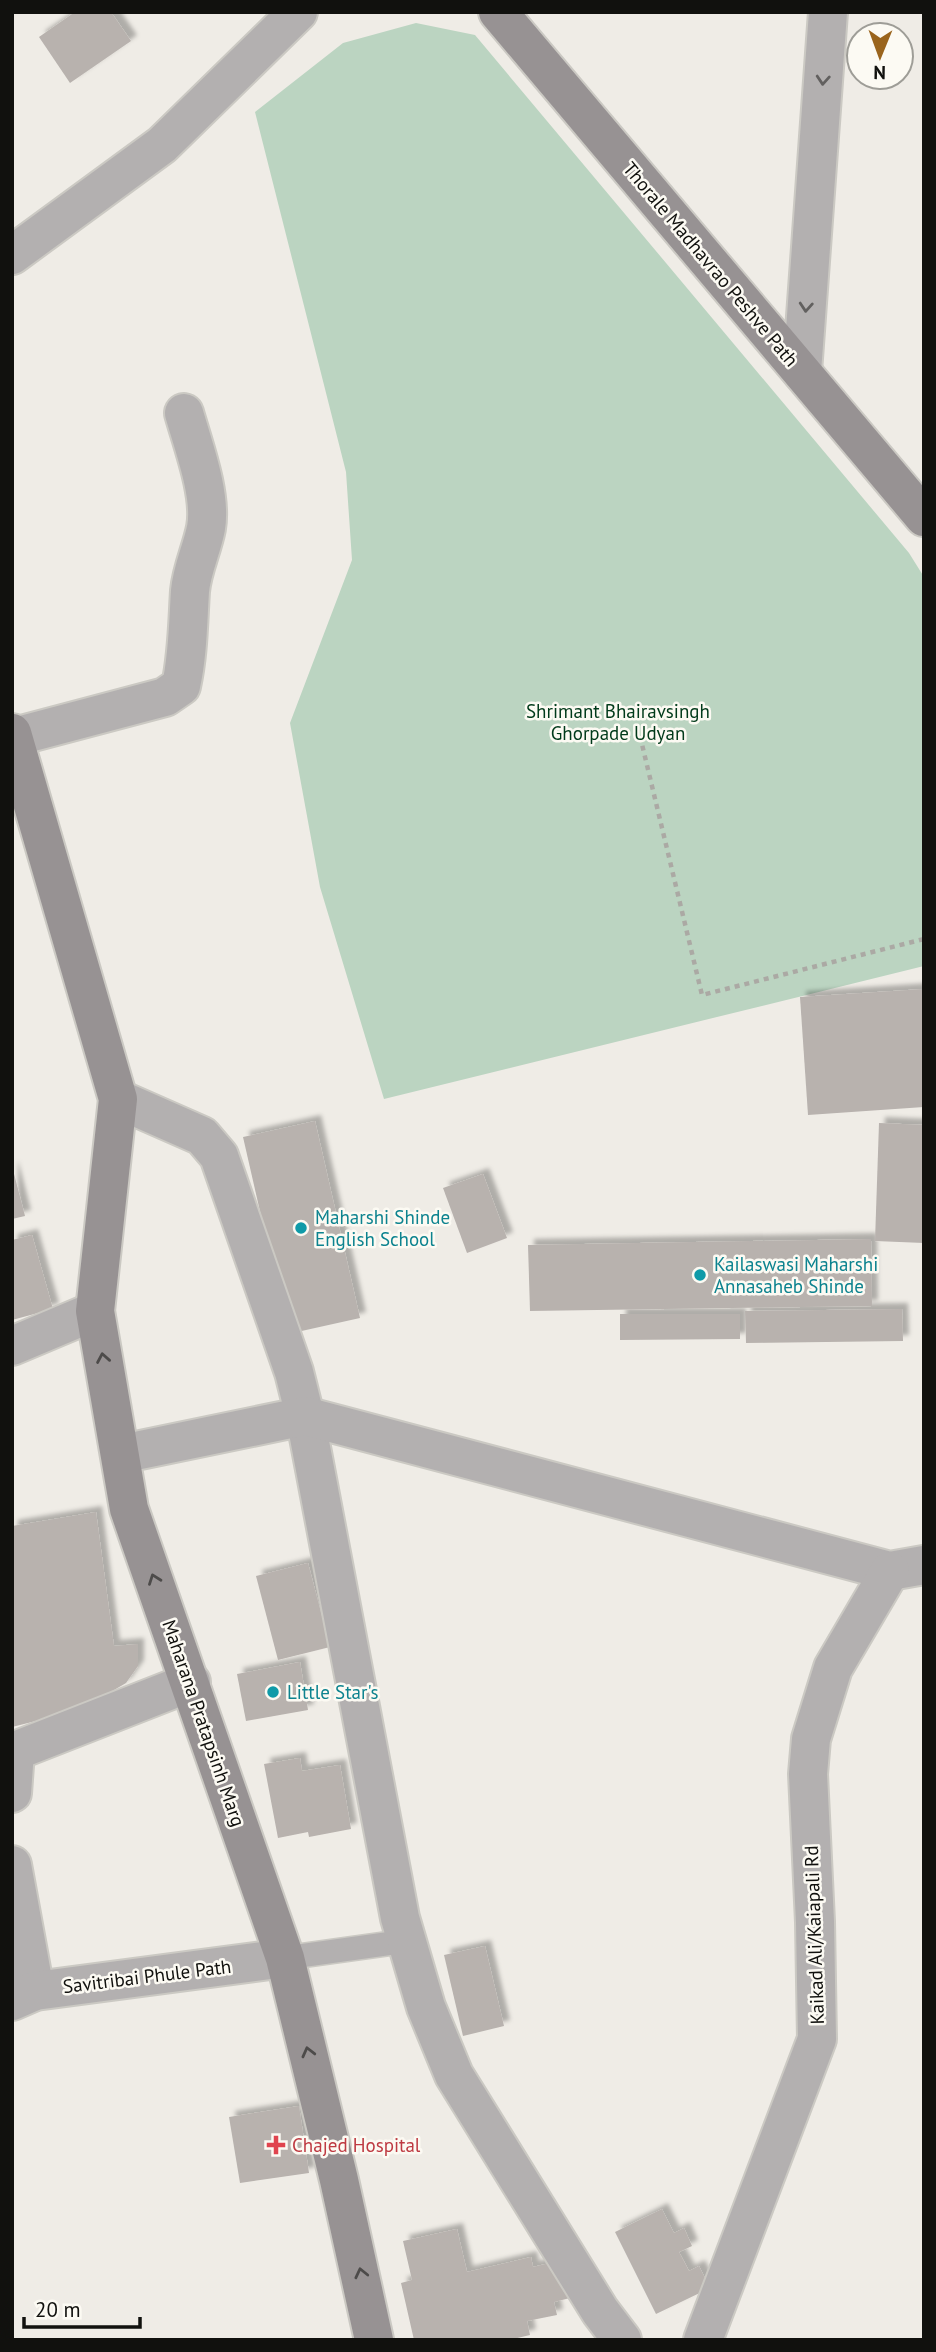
<svg xmlns="http://www.w3.org/2000/svg" width="936" height="2352" viewBox="0 0 936 2352" font-family="'PT Sans',sans-serif">
<defs>
<filter id="shadow"><feDropShadow dx="6" dy="-6" stdDeviation="2" flood-color="#0004"/></filter>
</defs>
<rect width="100%" height="100%" fill="#efece6"/>
<!-- green -->
<path fill="#bbd4c1" d="M416 23 475 35 909 553 924 577V966L384 1099 320 887 290 723 352 560 346 472 255 112 343 43Z"/>
<!-- building -->
<g fill="#b8b2ae" filter="url(#shadow)">
<path d="M75 12H111L131 41 70 83 39 37Z"/>
<path d="M924 989V1107L808 1115 800 997Z"/>
<path d="M315 1121 360 1318 288 1334 243 1137Z"/>
<path d="M879 1123 924 1125V1243L875 1241Z"/>
<path d="M12 1166 25 1216 12 1219Z"/>
<path d="M483 1174 507 1238 467 1253 443 1188Z"/>
<path d="M32 1235 53 1309 12 1320V1240Z"/>
<path d="M871 1239 872 1306 530 1311 528 1245Z"/>
<path d="M902 1309 903 1341 746 1343 745 1311Z"/>
<path d="M620 1314H740V1339L620 1340Z"/>
<path d="M96 1512 114 1646 138 1644V1666L126 1683 80 1710 12 1727V1526Z"/>
<path d="M308 1563 330 1647 278 1660 256 1576Z"/>
<path d="M300 1662 308 1710 246 1721 237 1674Z"/>
<path d="M300 1758 302 1771 340 1765 351 1829 309 1837 308 1832 278 1838 264 1764Z"/>
<path d="M485 1946 504 2026 463 2036 444 1955Z"/>
<path d="M299 2106 309 2173 240 2183 229 2117Z"/>
<path d="M662 2209 674 2233 684 2228 692 2246 679 2252 689 2271 699 2266 710 2288 656 2314 615 2232Z"/>
<path d="M457 2229 467 2272 531 2257 533 2267 554 2262 570 2298 554 2302 557 2315 527 2321 530 2335 509 2340H414L401 2283 412 2280 403 2241Z"/>
</g>
<g fill="none" stroke-linecap="round" stroke-linejoin="round">
<defs>
<path id="lane" d="M285 1958 407 1941"/>
<g id="street">
<path d="M12 255 162 145 298 12"/>
<path d="M802 372 828 12"/>
<path d="M14 737 165 697 181 686C188 654 188 623 190 591 192 569 202 549 206 528 212 495 193 445 184 413"/>
<path d="M118 1099 202 1136 219 1156 294 1372 305 1416 400 1918 426 2007 454 2075 600 2311 622 2340"/>
<path d="M12 1346 95 1311"/>
<path d="M121 1454 305 1416 890 1571 924 1565"/>
<path d="M12 1793 15 1751 191 1682"/>
<path d="M12 1865 35 1991"/>
<path d="M12 2001 35 1991 285 1958"/>
<path d="M703 2340 817 2039 815 1922 808 1774 811 1739 833 1668 890 1571"/>
</g>
<g id="secondary">
<path d="M498 12 924 517"/>
<path d="M12 733 118 1099 95 1311 129 1509 285 1958 339 2180 374 2340"/>
</g>
</defs>
<!-- lane casing -->
<use href="#lane" stroke="#cbc9c3" stroke-width="26"/>
<!-- street casing -->
<use href="#street" stroke="#cbc9c3" stroke-width="42"/>
<!-- secondary casing -->
<use href="#secondary" stroke="#cbc9c3" stroke-width="42"/>
<!-- path -->
<path stroke="#aba9a4" stroke-width="4.5" stroke-dasharray="5 5" stroke-linecap="butt" d="M640 736 702 995 924 939"/>
<!-- lane -->
<use href="#lane" stroke="#b3b0b0" stroke-width="23"/>
<!-- street -->
<use href="#street" stroke="#b3b0b0" stroke-width="38"/>
<!-- secondary -->
<use href="#secondary" stroke="#979293" stroke-width="38"/>
</g>
<!-- one-way arrows -->
<defs><path id="oneway-chevron" d="M-2-3.5L2.5 0L-2 3.5" fill="none" stroke-width="1.6" stroke-linecap="round" stroke-linejoin="round" transform="scale(1.75)"/></defs>
<g stroke="#62605f">
<use href="#oneway-chevron" transform="translate(823 80) rotate(94)"/>
<use href="#oneway-chevron" transform="translate(806 307) rotate(94)"/>
</g>
<g stroke="#4d4b4a">
<use href="#oneway-chevron" transform="translate(103 1358) rotate(-100)"/>
<use href="#oneway-chevron" transform="translate(154 1579) rotate(-110)"/>
<use href="#oneway-chevron" transform="translate(308 2052) rotate(-104)"/>
<use href="#oneway-chevron" transform="translate(361 2273) rotate(-103)"/>
</g>
<!-- markers -->
<g fill="#0f9aa8" stroke="#fcfaf3" stroke-width="2.5">
<circle cx="301" cy="1228" r="7"/>
<circle cx="700" cy="1275" r="7"/>
<circle cx="273" cy="1692" r="7"/>
</g>
<path fill="#e0444e" stroke="#fcfaf3" stroke-width="2.5" d="M272.5 2134.5h7v7h7v7h-7v7h-7v-7h-7v-7h7z"/>
<g text-anchor="middle" dominant-baseline="central" stroke-width="5" stroke-linejoin="round" paint-order="stroke">
<!-- street labels -->
<g font-size="19" fill="#11110e" stroke="#fcfaf3">
<text transform="translate(711 264) rotate(50)">Thorale Madhavrao Peshve Path</text>
<text transform="translate(204 1723) rotate(71)">Maharana Pratapsinh Marg</text>
<text transform="translate(814 1935) rotate(-92)">Kaikad Ali/Kaiapali Rd</text>
<text transform="translate(147 1976) rotate(-7)">Savitribai Phule Path</text>
</g>
<!-- park labels -->
<g font-size="19" fill="#003a1a" stroke="#fcfaf3">
<text x="618" y="711">Shrimant Bhairavsingh<tspan x="618" dy="22">Ghorpade Udyan</tspan></text>
</g>
<!-- culture labels -->
<g font-size="19" fill="#0d838f" stroke="#fcfaf3" text-anchor="start">
<text x="315" y="1217">Maharshi Shinde<tspan x="315" dy="22">English School</tspan></text>
<text x="714" y="1264">Kailaswasi Maharshi<tspan x="714" dy="22">Annasaheb Shinde</tspan></text>
<text x="287" y="1692">Little Star's</text>
</g>
<!-- health labels -->
<g font-size="19" fill="#be3a42" stroke="#fcfaf3" text-anchor="start">
<text x="292" y="2145">Chajed Hospital</text>
</g>
</g>
<!-- border -->
<rect width="936" height="2352" fill="none" stroke="#11110e" stroke-width="28"/>
<!-- north arrow -->
<g transform="translate(880 56) rotate(181)"><circle r="33" fill="#fcfaf3" stroke="#9e9d97" stroke-width="2"/>
<path d="M0-5L12 26L0 18L-12 26Z" fill="#9a641c"/>
<text y="-10" font-size="19" font-weight="bold" text-anchor="middle" fill="#11110e">N</text>
</g>
<!-- scale -->
<path d="M24 2317v10h116v-10" fill="none" stroke="#11110e" stroke-width="3.5"/>
<text x="35" y="2317" font-size="21" fill="#11110e" stroke="#fcfaf3" stroke-width="5" paint-order="stroke">20 m</text>
</svg>
